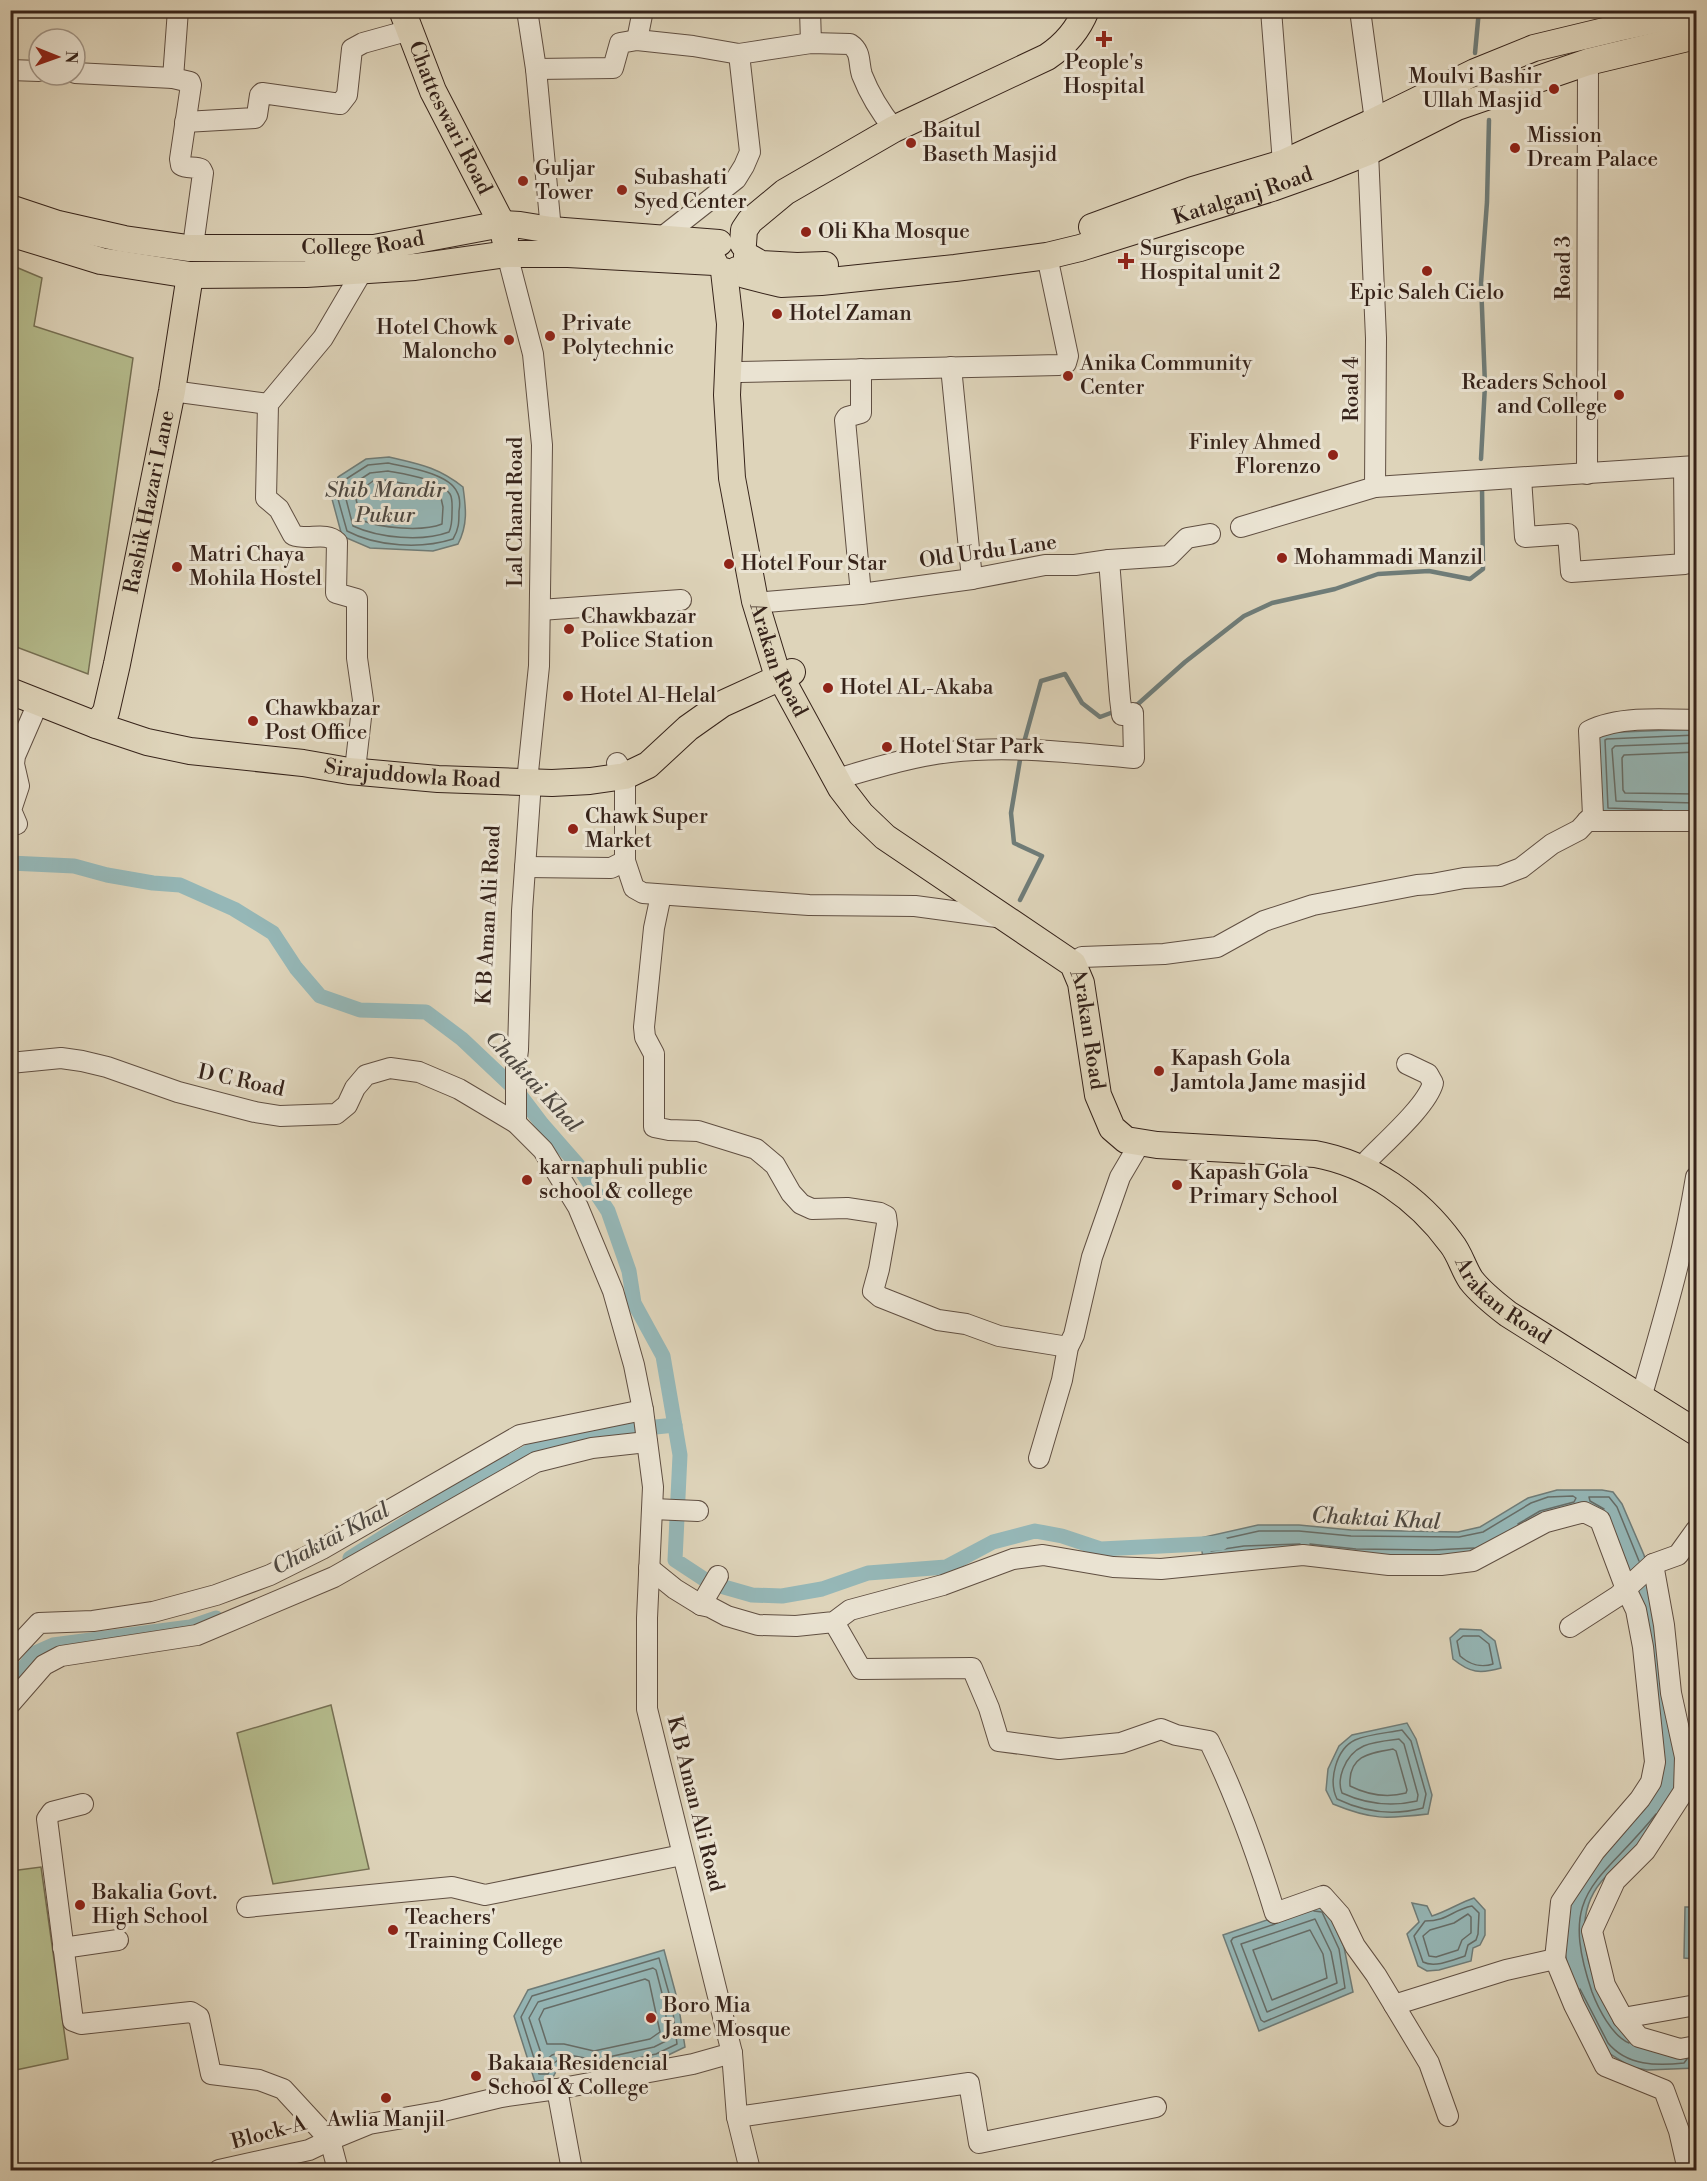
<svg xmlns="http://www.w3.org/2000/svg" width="1707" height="2181" viewBox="0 0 1707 2181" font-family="'Libre Bodoni',serif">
<rect width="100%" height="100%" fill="#ded4ba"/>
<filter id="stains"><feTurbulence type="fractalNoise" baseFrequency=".00333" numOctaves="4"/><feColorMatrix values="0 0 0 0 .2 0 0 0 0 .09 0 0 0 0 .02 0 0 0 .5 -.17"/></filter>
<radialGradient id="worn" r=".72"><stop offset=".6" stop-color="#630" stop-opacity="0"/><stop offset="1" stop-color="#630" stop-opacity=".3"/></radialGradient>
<!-- green -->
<g fill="#b5bc8d" stroke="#767054" stroke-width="1.5">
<path d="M11 265 42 278 34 326 133 358 88 674 11 645Z"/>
<path d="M331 1705 369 1869 273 1884 237 1733Z"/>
<path d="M41 1867 68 2059 11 2071V1871Z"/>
</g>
<!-- water -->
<g fill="#95b7b7" stroke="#6f7c78" stroke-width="1.5">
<path d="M389 457C419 464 438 467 463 487 466 508 468 525 458 544L433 551 370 548 342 536 332 499 338 477 366 459Z"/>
<path d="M1696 729V816L1601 813 1598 733Z"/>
<path d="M1557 1490H1602L1613 1492 1622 1504 1644 1555 1653 1588 1681 1781C1669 1800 1658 1822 1643 1839 1630 1854 1614 1866 1601 1882 1568 1922 1591 1980 1613 2020L1696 2050V2068L1647 2070 1631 2067 1610 2054 1572 1988 1563 1943 1569 1895 1653 1784 1644 1637 1599 1513 1488 1550 1434 1556 1203 1558 1200 1538 1258 1525H1299L1351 1530 1458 1532 1480 1527 1528 1498Z"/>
<path d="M1460 1629 1481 1630 1495 1641 1501 1668C1480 1674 1470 1673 1453 1659L1450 1638Z"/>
<path d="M1407 1723 1416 1739 1432 1795 1428 1814C1386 1819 1372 1820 1333 1804L1326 1790 1328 1769 1339 1746 1352 1735Z"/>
<path d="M1474 1898 1485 1910V1935L1480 1945 1473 1948 1471 1961 1439 1970 1427 1971 1418 1966 1407 1934 1419 1922 1412 1903 1427 1906 1432 1916C1448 1911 1459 1903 1474 1898Z"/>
<path d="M1311 1905H1325L1344 1947 1353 1992 1259 2031 1223 1935Z"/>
<path d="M1685 1907H1696L1695 1959 1684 1958Z"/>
<path d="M664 1950 678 2002 685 2047 658 2060 594 2074 559 2066 552 2079 535 2082 514 2016 528 1990Z"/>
</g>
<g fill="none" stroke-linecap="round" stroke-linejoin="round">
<!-- shore -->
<g stroke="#666d68" stroke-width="1.5">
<path d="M388 463C406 467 449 473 457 492 460 497 460 505 459 511 459 522 459 529 453 539 422 549 377 547 347 531L338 499 343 481 368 465Z"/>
<path d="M388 471C404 474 441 479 450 494 453 499 452 508 452 513 452 520 452 526 449 532 422 542 379 538 353 526L346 499 350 486 370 473Z"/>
<path d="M387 480 424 488 441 498 443 507 442 524C422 532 380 528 361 520L356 499 358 492 373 481Z"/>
<path d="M1696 743 1615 746 1612 749 1616 801 1696 803"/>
<path d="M1696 752 1624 755 1622 758 1623 790 1625 793 1696 794"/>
<path d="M1662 810 1608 808 1605 740 1607 739 1696 735"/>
<path d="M1604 1509 1590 1501 1589 1497H1609L1617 1507 1639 1561"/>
<path d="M1300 1544 1244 1546 1211 1551 1207 1544 1210 1542 1259 1531H1299L1351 1536 1459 1537 1483 1532 1531 1503 1548 1497 1573 1496 1576 1498 1574 1502 1540 1511 1518 1524"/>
<path d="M1310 1544 1356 1549 1433 1550 1474 1548"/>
<path d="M1463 1636H1479L1489 1644 1493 1664C1481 1668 1469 1664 1460 1656L1457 1641Z"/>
<path d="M1402 1730 1411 1741 1426 1794 1423 1808C1393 1816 1364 1812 1337 1799 1328 1781 1336 1749 1355 1740 1369 1734 1387 1733 1402 1730Z"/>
<path d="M1399 1739 1404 1744 1418 1795 1417 1801C1391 1807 1366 1804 1342 1793 1339 1786 1340 1777 1343 1769 1353 1743 1373 1742 1399 1739Z"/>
<path d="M1393 1749 1396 1751 1407 1790 1406 1793C1387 1798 1368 1795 1350 1786 1348 1756 1369 1753 1393 1749Z"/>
<path d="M1472 1906 1479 1913 1478 1934 1476 1940 1468 1945 1465 1956C1453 1960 1435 1968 1423 1962L1414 1936 1425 1921C1448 1921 1452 1910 1472 1906Z"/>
<path d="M1468 1914 1471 1917V1933L1462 1940 1458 1950 1436 1957 1429 1956 1423 1936 1430 1930 1454 1923Z"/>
<path d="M1315 1919 1331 1952 1337 1983 1267 2012 1241 1944Z"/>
<path d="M1275 1924 1233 1938 1231 1941 1261 2020 1264 2022 1345 1988 1339 1949 1322 1912 1314 1911"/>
<path d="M1310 1930 1323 1954 1327 1978 1272 2000 1253 1950Z"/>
<path d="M659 1958 672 2004 677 2044 656 2054 595 2068 558 2060 554 2063 548 2074H539L521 2017 532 1996Z"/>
<path d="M653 1968 656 1970 665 2005 668 2040 654 2047 595 2060 559 2053 552 2055 546 2060 543 2059 529 2018 538 2002Z"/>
<path d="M645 1979 649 1981 660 2032 650 2039 594 2051 564 2044H547L539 2019 544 2009Z"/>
<path d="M1580 1989 1608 2043C1627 2066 1657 2066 1684 2063L1687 2059"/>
<path d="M1629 2043C1612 2036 1598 2008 1592 1992 1557 1889 1599 1885 1656 1814"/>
</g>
<!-- stream -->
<g stroke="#6f7c78" stroke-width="4.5">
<path d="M1475 53 1479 10"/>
<path d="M1481 459 1485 385 1481 283 1487 202 1489 120"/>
<path d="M1132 706 1138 704 1185 662 1244 616 1272 603 1335 589 1378 574 1429 571 1470 579 1483 569 1482 486"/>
<path d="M1023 746 1041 681 1065 674 1082 703 1100 717 1116 711"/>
<path d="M1020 900 1042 856 1014 843 1011 813 1021 754"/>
</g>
<!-- canal -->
<g stroke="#95b7b7" stroke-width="15">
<path d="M10 863 74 866 107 875 153 883 180 885 234 909 273 933 296 968 320 996 360 1010 426 1012 462 1039 517 1091 542 1124 577 1164 608 1211 629 1271 634 1303 663 1356 680 1455 675 1560 710 1583 752 1595 782 1596 822 1589 868 1573 946 1567 993 1542 1035 1531 1062 1536 1101 1549 1221 1543"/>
<path d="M350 1558 460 1489 530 1451 607 1432 675 1425"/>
<path d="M10 1685 35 1653 53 1645 190 1627 216 1618"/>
</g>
<defs>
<g id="minor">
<path d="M178 10 173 78 190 82 191 85 180 159 181 165C187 169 195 166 201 169L203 173 193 246 190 248"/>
<path d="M527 10 536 69 551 230"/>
<path d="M810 10 811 43"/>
<path d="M1271 10 1283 163"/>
<path d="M1360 10 1375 121"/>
<path d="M637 40 643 10"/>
<path d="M536 69 613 68 620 43 637 40 693 46 739 54 811 43 850 44C862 52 858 63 862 75 869 93 882 114 894 129"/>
<path d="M10 70 39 71"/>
<path d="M75 73 173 78"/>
<path d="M185 122 255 118 257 115 260 95 262 93 340 104 347 95 352 49 363 43 410 30"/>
<path d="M661 238 736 179 744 166 750 152 739 54"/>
<path d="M507 254 533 354 542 445 539 666 528 772"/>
<path d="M951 367 972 579"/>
<path d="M861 369V413L847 417 845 420 861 594"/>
<path d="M740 372 1059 365 1066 363 1068 356 1047 256"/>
<path d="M172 391 268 404"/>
<path d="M1587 474 1588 62"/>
<path d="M1521 478 1525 537 1568 534 1571 572 1685 564 1684 467"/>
<path d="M1375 487 1696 466"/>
<path d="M1241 527 1375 487 1376 338 1368 152"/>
<path d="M766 602 861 594 972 579 1045 565H1075L1109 560 1169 556 1187 538 1210 534"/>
<path d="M540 610 681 600"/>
<path d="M356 761 363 700 357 658V599L336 593 337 542C325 531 308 541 293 535L279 509 266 498 268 404 323 338 363 270"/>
<path d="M617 763 625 776V861L634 888 643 893 809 905 915 906 1004 918"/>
<path d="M847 776C881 766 915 756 950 752 1011 745 1073 753 1134 758L1133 713 1122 715 1120 699 1109 560"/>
<path d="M1587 821H1696"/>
<path d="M17 824 11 810 19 786 14 764 15 756 35 710 36 701"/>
<path d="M525 867 611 868 625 861"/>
<path d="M661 895 654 928 644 1027 645 1037 654 1054V1127L669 1130 698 1131 756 1149 775 1165 791 1193 801 1204 812 1209 847 1208 880 1213 886 1216 887 1224 879 1269 873 1291 880 1297 938 1320 966 1324 999 1336 1068 1347"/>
<path d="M1073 964 1082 957 1164 954 1217 947 1264 921 1313 905 1417 885 1432 884 1464 878 1500 876 1521 868 1552 844 1579 830 1593 815 1589 731C1618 716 1664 719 1696 720"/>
<path d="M10 1063 61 1058 82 1061 107 1067 178 1092 255 1112 280 1116 336 1114 347 1105 355 1088 366 1075 390 1068 419 1072 459 1089 516 1123 543 1150 578 1207 613 1291 634 1365 643 1410 653 1487 647 1618V1709L732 2053 737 2117 750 2170"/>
<path d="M516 1123V1065L518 1050 522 911 531 782"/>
<path d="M1367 1161C1384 1143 1427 1106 1433 1083L1428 1074 1407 1064"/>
<path d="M1641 1398C1662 1325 1684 1253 1696 1177"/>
<path d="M1039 1458 1062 1380 1068 1347 1074 1335 1092 1257 1120 1177 1140 1143"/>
<path d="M653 1509 698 1511"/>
<path d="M1653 1564 1664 1625 1671 1693 1685 1757"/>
<path d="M649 1568 675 1589 701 1605 710 1607 727 1616 758 1625 796 1626 834 1622 850 1610 943 1585 1013 1559 1043 1555 1113 1567 1161 1569 1303 1555 1389 1565H1441L1473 1561 1546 1522 1584 1512 1600 1520 1626 1589 1636 1610 1643 1647 1655 1762 1651 1782 1640 1799 1595 1851 1561 1902 1555 1959 1574 2005 1605 2066 1664 2090 1679 2131 1688 2170"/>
<path d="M701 1605 718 1576"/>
<path d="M834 1622 861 1669 972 1668 989 1708 999 1741 1059 1749 1121 1743 1161 1729 1176 1735 1209 1741C1236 1796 1257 1854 1275 1913L1323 1896 1340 1915 1355 1946 1376 1975 1429 2063 1448 2116"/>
<path d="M1570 1627 1618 1596 1653 1564 1678 1555 1696 1530"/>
<path d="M10 1654 39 1623 93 1621 153 1612 216 1595 270 1575 322 1549 520 1435 643 1410"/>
<path d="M10 1704 44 1665 61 1656 197 1635 334 1577 536 1462 592 1448 647 1442"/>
<path d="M1696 1755 1685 1757 1684 1791 1645 1851 1615 1881 1592 1931 1605 1985 1623 2018 1639 2037 1680 2049 1696 2046"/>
<path d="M83 1804 52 1812 47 1819 73 2021 81 2024 191 2012 199 2017 211 2074 259 2080 283 2089 330 2140 369 2124 443 2111 501 2097 557 2089 693 2064 732 2053"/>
<path d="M247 1907 452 1887 485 1895 682 1855"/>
<path d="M63 1948 118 1940"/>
<path d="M1394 2005 1506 1970 1555 1959"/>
<path d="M1623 2018 1696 2005"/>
<path d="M557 2089 572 2170"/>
<path d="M737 2117 969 2083 979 2143 1156 2107"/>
<path d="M219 2170 309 2150 330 2140 338 2170"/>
</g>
<g id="major">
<path id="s1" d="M402 10 433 91 502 224 505 239"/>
<path id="s2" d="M10 208 58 224 124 239 188 248H374L502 224 520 225 551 230 719 243"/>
<path d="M1092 227 1193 190 1283 163 1375 121 1475 72 1534 48 1617 28 1696 11"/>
<path d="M10 233 101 261 190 275 306 274 415 267 507 254H568L714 262"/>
<path d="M743 244 744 230 750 221 785 192 894 129 1047 57C1065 45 1078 30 1086 10"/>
<path d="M747 256 761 264 797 266 825 265"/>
<path id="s3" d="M737 270 745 275 781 284 821 282 955 268 1047 256 1080 248 1272 188 1328 168 1368 152 1457 107 1588 62 1696 36"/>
<path id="s4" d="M724 271 730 324 727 395 732 478 755 601 775 667 841 788 861 814 885 837 1073 964 1081 983 1098 1095 1112 1128 1126 1140 1157 1145 1315 1154C1370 1164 1418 1198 1451 1243 1460 1254 1463 1268 1471 1280 1481 1293 1495 1304 1508 1314L1696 1432"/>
<path id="s5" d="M10 691 96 725 147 742 190 751 303 763 349 771 438 779 552 783 590 781 625 776 648 765 688 728 722 704 792 672"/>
<path id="s6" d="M96 725 106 712 117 664 172 391 190 275"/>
</g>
</defs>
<!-- minor casing -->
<use href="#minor" stroke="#604f42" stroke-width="22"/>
<!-- major casing -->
<use href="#major" stroke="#36231a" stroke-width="28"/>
<!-- minor -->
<use href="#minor" stroke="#eae3d2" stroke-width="20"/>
<!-- major -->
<use href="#major" stroke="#ded4ba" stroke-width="26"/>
</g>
<!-- markers -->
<g fill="#8f2418" stroke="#eae3d2" stroke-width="2">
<path d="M1101 30h6v6h6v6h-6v6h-6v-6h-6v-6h6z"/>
<circle cx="1554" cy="89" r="6"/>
<circle cx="911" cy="143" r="6"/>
<circle cx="1515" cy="148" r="6"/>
<circle cx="523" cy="181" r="6"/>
<circle cx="622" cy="190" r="6"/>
<circle cx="806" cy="232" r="6"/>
<path d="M1123 252h6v6h6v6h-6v6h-6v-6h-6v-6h6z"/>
<circle cx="1427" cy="271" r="6"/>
<circle cx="777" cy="314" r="6"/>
<circle cx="550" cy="336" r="6"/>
<circle cx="509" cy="340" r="6"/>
<circle cx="1068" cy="376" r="6"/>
<circle cx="1619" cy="395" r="6"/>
<circle cx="1333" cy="455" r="6"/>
<circle cx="1282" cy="558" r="6"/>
<circle cx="729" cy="564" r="6"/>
<circle cx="177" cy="567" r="6"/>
<circle cx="569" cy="629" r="6"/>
<circle cx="828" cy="688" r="6"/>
<circle cx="568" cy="696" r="6"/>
<circle cx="253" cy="721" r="6"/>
<circle cx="887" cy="747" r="6"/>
<circle cx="573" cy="829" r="6"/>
<circle cx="1159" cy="1071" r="6"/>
<circle cx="527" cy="1180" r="6"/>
<circle cx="1177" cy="1185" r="6"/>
<circle cx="80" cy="1905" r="6"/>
<circle cx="393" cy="1930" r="6"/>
<circle cx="651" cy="2018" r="6"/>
<circle cx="476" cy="2076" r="6"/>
<circle cx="386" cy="2098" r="6"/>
</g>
<g text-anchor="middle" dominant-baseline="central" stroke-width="6" stroke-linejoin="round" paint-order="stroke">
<!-- poi labels -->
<g font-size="21" fill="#36231a" stroke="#eae3d2" text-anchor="start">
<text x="1104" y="63" text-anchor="middle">People's<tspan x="1104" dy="24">Hospital</tspan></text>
<text x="1542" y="77" text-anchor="end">Moulvi Bashir<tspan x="1542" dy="24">Ullah Masjid</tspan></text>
<text x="923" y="131">Baitul<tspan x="923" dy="24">Baseth Masjid</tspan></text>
<text x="1527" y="136">Mission<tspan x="1527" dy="24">Dream Palace</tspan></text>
<text x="535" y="169">Guljar<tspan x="535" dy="24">Tower</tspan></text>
<text x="634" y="178">Subashati<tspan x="634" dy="24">Syed Center</tspan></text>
<text x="818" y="232">Oli Kha Mosque</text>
<text x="1140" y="249">Surgiscope<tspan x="1140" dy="24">Hospital unit 2</tspan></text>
<text x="1427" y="293" text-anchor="middle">Epic Saleh Cielo</text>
<text x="789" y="314">Hotel Zaman</text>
<text x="562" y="324">Private<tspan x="562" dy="24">Polytechnic</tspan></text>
<text x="497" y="328" text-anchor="end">Hotel Chowk<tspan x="497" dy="24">Maloncho</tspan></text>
<text x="1080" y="364">Anika Community<tspan x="1080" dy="24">Center</tspan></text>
<text x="1607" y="383" text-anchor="end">Readers School<tspan x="1607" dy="24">and College</tspan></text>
<text x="1321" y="443" text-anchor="end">Finley Ahmed<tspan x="1321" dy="24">Florenzo</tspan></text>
<text x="189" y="555">Matri Chaya<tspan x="189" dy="24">Mohila Hostel</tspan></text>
<text x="1294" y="558">Mohammadi Manzil</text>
<text x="741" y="564">Hotel Four Star</text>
<text x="581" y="617">Chawkbazar<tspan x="581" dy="24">Police Station</tspan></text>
<text x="840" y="688">Hotel AL-Akaba</text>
<text x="580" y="696">Hotel Al-Helal</text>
<text x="265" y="709">Chawkbazar<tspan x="265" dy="24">Post Office</tspan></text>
<text x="899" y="747">Hotel Star Park</text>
<text x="585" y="817">Chawk Super<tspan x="585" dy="24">Market</tspan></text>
<text x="1171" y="1059">Kapash Gola<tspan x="1171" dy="24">Jamtola Jame masjid</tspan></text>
<text x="539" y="1168">karnaphuli public<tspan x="539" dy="24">school &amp; college</tspan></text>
<text x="1189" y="1173">Kapash Gola<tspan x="1189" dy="24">Primary School</tspan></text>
<text x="92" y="1893">Bakalia Govt.<tspan x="92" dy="24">High School</tspan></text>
<text x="405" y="1918">Teachers'<tspan x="405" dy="24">Training College</tspan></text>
<text x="663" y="2006">Boro Mia<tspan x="663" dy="24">Jame Mosque</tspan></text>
<text x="488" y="2064">Bakaia Residencial<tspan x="488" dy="24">School &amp; College</tspan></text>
<text x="386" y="2120" text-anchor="middle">Awlia Manjil</text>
</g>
<!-- street labels -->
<g font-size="21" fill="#36231a" stroke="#eae3d2">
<text stroke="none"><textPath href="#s1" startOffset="118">Chatteswari Road</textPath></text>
<text stroke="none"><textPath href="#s3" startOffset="519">Katalganj Road</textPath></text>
<text stroke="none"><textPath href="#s2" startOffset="358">College Road</textPath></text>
<text transform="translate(1564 268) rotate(-90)">Road 3</text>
<text transform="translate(1352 389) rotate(-90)">Road 4</text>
<text stroke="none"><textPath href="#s6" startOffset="231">Rashik Hazari Lane</textPath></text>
<text transform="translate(516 512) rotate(-90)">Lal Chand Road</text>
<text transform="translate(988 552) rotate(-8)">Old Urdu Lane</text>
<text stroke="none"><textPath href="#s4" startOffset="396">Arakan Road</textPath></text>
<text stroke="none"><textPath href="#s5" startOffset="414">Sirajuddowla Road</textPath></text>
<text transform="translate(489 915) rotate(-87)">K B Aman Ali Road</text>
<text stroke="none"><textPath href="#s4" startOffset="900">Arakan Road</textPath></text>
<text transform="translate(241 1081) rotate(12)">D C Road</text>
<text stroke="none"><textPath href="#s4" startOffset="1456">Arakan Road</textPath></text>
<text transform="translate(695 1804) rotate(76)">K B Aman Ali Road</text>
<text transform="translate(269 2133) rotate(-15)">Block-A</text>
</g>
<!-- water labels -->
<g font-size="22" font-style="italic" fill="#4e4841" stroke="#eae3d2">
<text x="385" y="490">Shib Mandir<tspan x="385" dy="25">Pukur</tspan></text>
<text transform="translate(533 1082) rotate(47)">Chaktai Khal</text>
<text transform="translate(1376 1519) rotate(3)">Chaktai Khal</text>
<text transform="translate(331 1539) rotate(-28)">Chaktai Khal</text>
</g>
</g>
<!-- margin -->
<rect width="1707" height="2181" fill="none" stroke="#ded4ba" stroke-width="36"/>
<rect x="12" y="12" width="1683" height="2157" fill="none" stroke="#36231a" stroke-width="3"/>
<rect x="18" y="18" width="1671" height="2145" fill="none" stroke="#36231a" stroke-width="1.5"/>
<!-- north arrow -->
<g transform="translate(57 57) rotate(91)"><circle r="28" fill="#eae3d2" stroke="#a29688" stroke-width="1.5"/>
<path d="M0-4.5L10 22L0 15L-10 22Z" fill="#8f2418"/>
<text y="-9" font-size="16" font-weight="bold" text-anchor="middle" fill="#36231a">N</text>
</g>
<rect width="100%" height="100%" filter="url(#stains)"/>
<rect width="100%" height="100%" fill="url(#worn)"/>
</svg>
